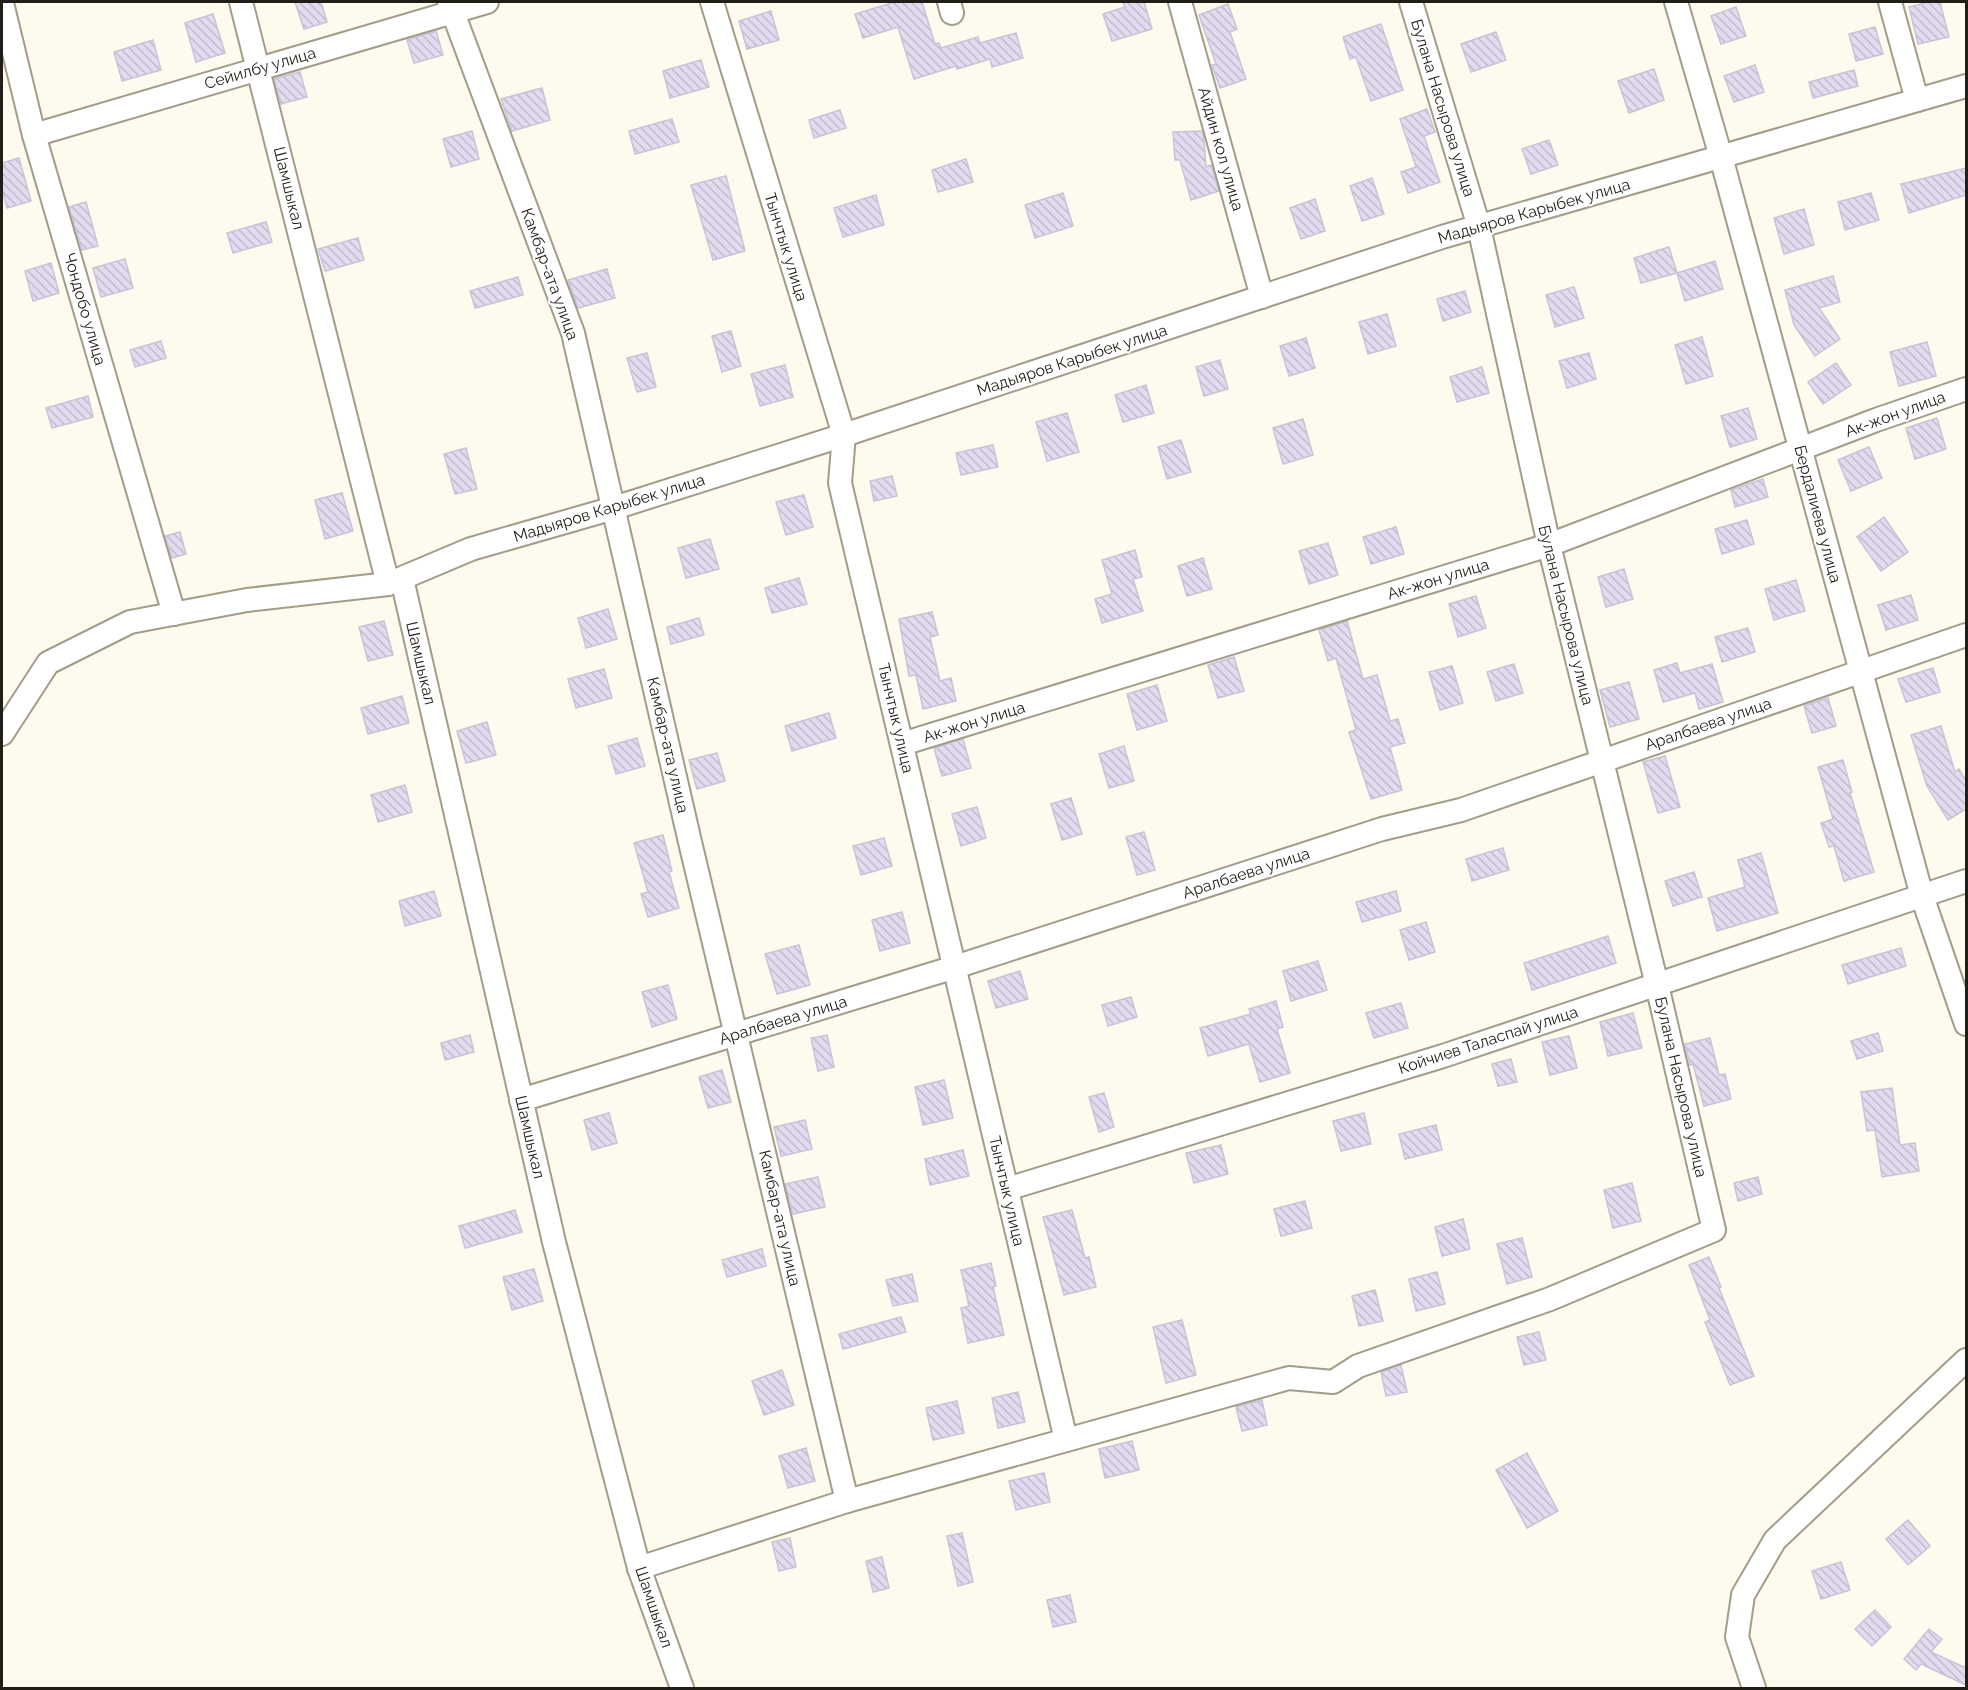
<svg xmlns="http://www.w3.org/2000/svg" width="1968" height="1690" viewBox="0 0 1968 1690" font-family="Raleway,sans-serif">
<defs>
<pattern id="building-back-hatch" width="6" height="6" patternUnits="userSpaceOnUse" patternTransform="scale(1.5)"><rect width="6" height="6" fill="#e3dbf0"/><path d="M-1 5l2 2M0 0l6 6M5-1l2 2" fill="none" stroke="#c2bccd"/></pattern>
</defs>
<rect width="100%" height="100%" fill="#fefaed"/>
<!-- building -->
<g fill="url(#building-back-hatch)" stroke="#cac3d7" stroke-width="1.5">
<path d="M295 2H321L327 22 304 29Z"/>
<path d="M895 2H922L935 44 939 43 941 48 978 37 980 43 1016 33 1023 58 992 67 990 59 957 69 956 66 914 79 898 27 863 38 855 14Z"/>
<path d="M1123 2H1144L1152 29 1112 41 1103 14 1125 7Z"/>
<path d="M1929 2H1940L1949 37 1918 44 1909 7Z"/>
<path d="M1228 4 1237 29 1230 32 1246 79 1220 88 1212 65 1216 64 1199 15Z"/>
<path d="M1736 7 1746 36 1721 44 1711 16Z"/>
<path d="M771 11 779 40 747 49 739 21Z"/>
<path d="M213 14 225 53 196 62 185 23Z"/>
<path d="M1381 24 1403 90 1371 101 1356 57 1350 59 1343 37Z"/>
<path d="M1875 27 1883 54 1856 61 1849 34Z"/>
<path d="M436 31 443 55 414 63 407 40Z"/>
<path d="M1496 32 1506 60 1471 72 1461 44Z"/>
<path d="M153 40 161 70 122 81 114 52Z"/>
<path d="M701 60 709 87 670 98 663 71Z"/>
<path d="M1755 65 1764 92 1734 102 1724 76Z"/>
<path d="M1654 69 1664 100 1629 113 1618 81Z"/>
<path d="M1854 70 1858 86 1813 98 1809 82Z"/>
<path d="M300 72 307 97 281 104 274 79Z"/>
<path d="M542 88 550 120 512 131 501 99Z"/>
<path d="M1427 109 1435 132 1424 136 1440 182 1408 193 1401 172 1416 167 1400 119Z"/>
<path d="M840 110 846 128 814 138 809 120Z"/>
<path d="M672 119 679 142 635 154 629 131Z"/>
<path d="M472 131 479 159 451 167 443 139Z"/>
<path d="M1202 131 1204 140 1206 167 1211 165 1219 191 1191 200 1180 160H1175L1173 132Z"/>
<path d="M1549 140 1558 165 1531 174 1522 149Z"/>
<path d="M19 158 31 201 7 208 2 188V163Z"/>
<path d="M966 159 973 182 938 192 932 170Z"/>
<path d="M1966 168V195L1909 213 1901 184Z"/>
<path d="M726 176 745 251 713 260 691 185Z"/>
<path d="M1372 178 1384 214 1362 221 1350 186Z"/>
<path d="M1063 193 1073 226 1035 238 1025 205Z"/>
<path d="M1871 193 1879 220 1845 230 1838 202Z"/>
<path d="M876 195 884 225 843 237 834 208Z"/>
<path d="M1315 199 1325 231 1301 239 1290 208Z"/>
<path d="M86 202 98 246 82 250 69 207Z"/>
<path d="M1804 209 1814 245 1784 254 1774 218Z"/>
<path d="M266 222 272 242 233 253 227 233Z"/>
<path d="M358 238 364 260 325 271 318 249Z"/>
<path d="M1669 247 1677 273 1641 283 1634 258Z"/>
<path d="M125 259 133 288 101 297 93 268Z"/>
<path d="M1715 261 1723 289 1685 301 1677 273Z"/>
<path d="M51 263 59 293 33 301 25 271Z"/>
<path d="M607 269 615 298 578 308 568 280Z"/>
<path d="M1833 276 1840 302 1819 308 1840 339 1815 356 1794 325 1785 290Z"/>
<path d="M518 277 523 295 475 308 470 291Z"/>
<path d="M1574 287 1584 318 1555 327 1546 295Z"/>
<path d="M1465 291 1471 312 1443 321 1437 299Z"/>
<path d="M1387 314 1396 346 1368 354 1359 322Z"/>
<path d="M731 331 741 366 722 372 712 336Z"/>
<path d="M1702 337 1713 376 1686 384 1675 345Z"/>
<path d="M1306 338 1315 368 1289 376 1280 346Z"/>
<path d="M161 341 166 358 135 367 130 350Z"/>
<path d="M1927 342 1936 376 1899 386 1890 352Z"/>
<path d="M647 353 656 387 637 392 627 358Z"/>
<path d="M1589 353 1596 379 1567 388 1559 361Z"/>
<path d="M1220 360 1228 389 1204 396 1196 367Z"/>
<path d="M1836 363 1851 385 1823 404 1808 382Z"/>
<path d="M785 365 793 397 760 406 751 374Z"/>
<path d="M1482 367 1489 393 1457 402 1450 377Z"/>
<path d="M1146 385 1154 413 1123 422 1115 395Z"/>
<path d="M88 396 93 417 52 428 46 408Z"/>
<path d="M1748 408 1757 439 1730 447 1721 416Z"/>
<path d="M1067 413 1079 452 1047 461 1036 422Z"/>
<path d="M1937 418 1946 449 1915 459 1906 428Z"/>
<path d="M1303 419 1313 455 1283 464 1273 428Z"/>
<path d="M1181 440 1191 472 1167 479 1158 447Z"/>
<path d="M993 445 998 467 961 475 956 453Z"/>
<path d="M1869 447 1882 478 1851 491 1838 460Z"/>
<path d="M466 448 477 489 455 494 444 454Z"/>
<path d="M892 476 897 496 874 501 870 481Z"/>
<path d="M1763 479 1768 497 1735 507 1731 490Z"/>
<path d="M342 493 353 531 325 539 315 500Z"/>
<path d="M804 495 813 527 786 535 776 502Z"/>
<path d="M1884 517 1908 552 1881 571 1857 537Z"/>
<path d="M1747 520 1754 544 1722 554 1715 529Z"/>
<path d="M1396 527 1404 554 1371 564 1363 537Z"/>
<path d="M180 532 186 554 172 558 165 536Z"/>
<path d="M710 539 719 569 686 578 678 548Z"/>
<path d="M1328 543 1338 575 1309 584 1299 551Z"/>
<path d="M1135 550 1142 577 1133 579 1143 611 1102 623 1095 599 1112 594 1102 560Z"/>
<path d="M1203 558 1212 589 1187 596 1178 566Z"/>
<path d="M1624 569 1633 599 1606 607 1598 577Z"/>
<path d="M799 578 807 604 772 613 765 588Z"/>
<path d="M1796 580 1805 611 1774 620 1765 589Z"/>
<path d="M1911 595 1918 620 1886 630 1878 605Z"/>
<path d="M1476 596 1486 628 1458 637 1449 604Z"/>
<path d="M608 609 617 639 586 648 578 618Z"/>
<path d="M932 612 938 635 930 637 940 681 951 678 956 701 923 709 916 675 909 676 899 619Z"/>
<path d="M699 618 704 635 671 644 667 627Z"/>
<path d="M384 621 393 655 368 661 359 627Z"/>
<path d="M1347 621 1363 679 1377 675 1390 721 1398 719 1405 743 1390 747 1402 790 1371 799 1349 732 1356 730 1336 658 1328 661 1319 630Z"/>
<path d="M1748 628 1755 652 1722 662 1715 637Z"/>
<path d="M1234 657 1244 691 1218 698 1208 665Z"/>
<path d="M1677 663 1680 673 1712 664 1723 702 1699 709 1695 693 1663 702 1654 670Z"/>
<path d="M1514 664 1523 693 1496 701 1487 672Z"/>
<path d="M1452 666 1463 703 1440 710 1429 672Z"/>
<path d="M1933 668 1940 692 1906 702 1898 679Z"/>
<path d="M604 669 612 698 576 708 568 679Z"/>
<path d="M1629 682 1639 719 1610 727 1600 690Z"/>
<path d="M1157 685 1167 721 1137 730 1127 694Z"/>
<path d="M402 696 409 723 368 734 361 708Z"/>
<path d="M1828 698 1836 726 1812 733 1804 706Z"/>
<path d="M829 713 836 738 792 751 785 726Z"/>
<path d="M487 722 496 755 466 763 457 731Z"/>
<path d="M1941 726 1955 772 1959 769 1966 781V809L1948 820 1927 786 1911 735Z"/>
<path d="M637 738 645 766 616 774 608 746Z"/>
<path d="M963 739 971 768 942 776 934 748Z"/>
<path d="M1124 746 1134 781 1109 788 1099 754Z"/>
<path d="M717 753 725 781 697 789 689 760Z"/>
<path d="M1665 756 1680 807 1658 813 1643 762Z"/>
<path d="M1843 760 1852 792 1850 793 1874 872 1844 881 1834 846 1829 847 1821 823 1833 819 1818 767Z"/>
<path d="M405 785 412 812 378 822 371 795Z"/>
<path d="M1071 798 1082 834 1062 840 1051 804Z"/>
<path d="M977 807 986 838 961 846 952 814Z"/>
<path d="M1144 832 1155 870 1137 875 1126 837Z"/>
<path d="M663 835 672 871 669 872 679 908 648 917 641 894 648 892 634 843Z"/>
<path d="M884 838 892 866 861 875 853 846Z"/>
<path d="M1503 848 1509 870 1472 881 1466 859Z"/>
<path d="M1761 853 1778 913 1717 931 1708 898 1745 887 1738 860Z"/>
<path d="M1694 872 1702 897 1673 906 1665 881Z"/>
<path d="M434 891 441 916 405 926 399 901Z"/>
<path d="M1396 891 1401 911 1362 922 1356 902Z"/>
<path d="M902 912 910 943 880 951 872 920Z"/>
<path d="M1426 922 1435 952 1409 960 1400 930Z"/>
<path d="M1608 936 1616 963 1532 990 1524 963Z"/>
<path d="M799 945 810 985 777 994 765 954Z"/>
<path d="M1901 948 1906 966 1848 984 1842 965Z"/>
<path d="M1318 961 1327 990 1291 1001 1283 971Z"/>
<path d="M1020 971 1028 999 996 1008 988 981Z"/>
<path d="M668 985 677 1019 652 1027 642 992Z"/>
<path d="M1131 997 1137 1017 1108 1026 1102 1005Z"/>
<path d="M1276 1001 1283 1027 1277 1029 1290 1073 1260 1082 1249 1044 1208 1056 1200 1028 1251 1014 1249 1009Z"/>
<path d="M1401 1003 1408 1028 1374 1038 1366 1013Z"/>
<path d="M1633 1013 1642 1048 1608 1056 1600 1022Z"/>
<path d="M1878 1033 1883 1051 1857 1059 1851 1041Z"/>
<path d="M470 1035 474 1052 445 1060 441 1043Z"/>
<path d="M827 1035 834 1067 818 1071 811 1038Z"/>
<path d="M1569 1036 1577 1068 1550 1075 1542 1042Z"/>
<path d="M1710 1038 1719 1075 1725 1074 1731 1099 1704 1106 1693 1064 1690 1065 1685 1044Z"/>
<path d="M1511 1059 1517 1082 1498 1086 1492 1064Z"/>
<path d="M722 1070 731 1102 708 1108 699 1077Z"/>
<path d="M944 1080 953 1118 923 1125 915 1087Z"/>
<path d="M1892 1088 1900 1145 1915 1143 1919 1171 1882 1177 1875 1130 1867 1131 1861 1092Z"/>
<path d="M1104 1093 1114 1127 1099 1132 1089 1097Z"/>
<path d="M609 1113 617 1143 592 1150 584 1120Z"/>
<path d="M1364 1113 1371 1144 1341 1151 1333 1121Z"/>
<path d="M805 1120 812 1149 781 1156 774 1127Z"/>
<path d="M1436 1125 1442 1150 1405 1159 1399 1134Z"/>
<path d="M1221 1145 1228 1174 1194 1183 1186 1153Z"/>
<path d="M963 1150 969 1176 930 1185 925 1159Z"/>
<path d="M818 1177 825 1207 793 1214 785 1184Z"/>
<path d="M1758 1177 1762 1194 1738 1201 1734 1183Z"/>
<path d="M1632 1183 1641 1221 1613 1228 1604 1190Z"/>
<path d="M1305 1201 1312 1228 1281 1236 1274 1209Z"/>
<path d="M515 1210 522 1232 465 1248 459 1226Z"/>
<path d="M1072 1210 1085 1258 1089 1257 1096 1287 1064 1295 1043 1217Z"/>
<path d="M1463 1219 1470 1249 1442 1256 1435 1227Z"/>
<path d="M1522 1238 1532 1277 1507 1284 1497 1244Z"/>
<path d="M762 1249 766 1266 727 1277 722 1260Z"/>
<path d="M1709 1257 1721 1287 1719 1288 1754 1376 1730 1385 1705 1322 1710 1320 1689 1265Z"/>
<path d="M991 1263 996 1286 993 1287 1004 1335 968 1343 961 1308 969 1306 961 1270Z"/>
<path d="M534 1269 543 1301 512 1310 503 1277Z"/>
<path d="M1437 1272 1445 1304 1416 1311 1409 1279Z"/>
<path d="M912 1274 918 1301 893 1306 886 1280Z"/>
<path d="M1375 1290 1383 1321 1359 1326 1352 1296Z"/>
<path d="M901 1317 906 1332 843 1349 839 1334Z"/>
<path d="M1182 1320 1196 1375 1166 1383 1153 1327Z"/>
<path d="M1539 1332 1546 1360 1524 1365 1517 1337Z"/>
<path d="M1401 1365 1407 1392 1386 1396 1381 1372Z"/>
<path d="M782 1370 794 1405 764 1415 752 1381Z"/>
<path d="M1018 1392 1025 1422 998 1428 992 1398Z"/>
<path d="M1262 1400 1267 1425 1242 1431 1236 1407Z"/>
<path d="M957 1401 964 1433 933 1440 926 1408Z"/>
<path d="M1132 1441 1139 1470 1105 1478 1099 1449Z"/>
<path d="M806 1448 815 1481 788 1488 779 1456Z"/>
<path d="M1527 1453 1558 1511 1527 1528 1496 1470Z"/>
<path d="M1044 1473 1050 1502 1016 1510 1009 1481Z"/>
<path d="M1908 1520 1930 1546 1908 1565 1886 1539Z"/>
<path d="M962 1533 973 1582 958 1586 947 1536Z"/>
<path d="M790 1538 796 1567 779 1571 772 1542Z"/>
<path d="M882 1557 889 1588 873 1592 866 1561Z"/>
<path d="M1841 1562 1850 1590 1821 1599 1812 1571Z"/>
<path d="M1070 1595 1076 1622 1053 1627 1047 1600Z"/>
<path d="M1875 1610 1891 1627 1872 1646 1855 1629Z"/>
<path d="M1929 1629 1942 1639 1931 1652 1966 1668V1685L1921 1664 1916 1670 1904 1659Z"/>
</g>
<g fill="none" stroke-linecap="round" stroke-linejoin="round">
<defs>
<g id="minor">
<path d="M241 2 388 584"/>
<path d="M449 2 573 333 690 842 847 1501"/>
<path d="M712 2 844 435 840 483 1066 1440"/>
<path d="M949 2 952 13"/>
<path d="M1180 2 1262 297"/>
<path d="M1676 2 1721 157 1922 896 1966 1024"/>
<path d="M1890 2 1917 100"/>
<path d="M2 3 34 135 174 614"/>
<path d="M34 135 487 2"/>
<path d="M402 579 554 1242 639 1568 682 1688"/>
<path d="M2 734 48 663 130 622 247 600 388 584 471 549 614 508 844 435 1442 237 1966 86"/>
<path d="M902 744 1549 545 1876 420 1966 389"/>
<path d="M521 1100 955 967 1382 829 1461 810 1966 635"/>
<path d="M1007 1189 1443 1056 1966 881"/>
<path d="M639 1568 847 1501 1289 1378 1333 1382 1358 1366 1550 1299 1714 1230 1657 985 1549 545 1479 227 1411 2"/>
<path d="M1754 1688 1737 1637 1743 1595 1775 1540 1966 1360"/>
</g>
</defs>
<!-- minor casing -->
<use href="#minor" stroke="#a29d88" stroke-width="26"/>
<!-- minor -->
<use href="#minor" stroke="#fff" stroke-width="22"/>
</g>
<g text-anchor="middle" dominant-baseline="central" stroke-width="4.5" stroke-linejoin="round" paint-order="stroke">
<!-- street labels -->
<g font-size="16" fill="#201e16" stroke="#fff">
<text transform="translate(260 68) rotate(-16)">Сейилбу улица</text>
<text transform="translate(1443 108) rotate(73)">Булана Насырова улица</text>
<text transform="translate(1221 149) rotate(74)">Айдин кол улица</text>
<text transform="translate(289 188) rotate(76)">Шамшыкал</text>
<text transform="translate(1534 211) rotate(-16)">Мадыяров Карыбек улица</text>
<text transform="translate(786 247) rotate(73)">Тынчтык улица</text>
<text transform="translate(550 274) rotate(70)">Камбар-ата улица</text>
<text transform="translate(85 309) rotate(74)">Чондобо улица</text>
<text transform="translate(1072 360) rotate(-18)">Мадыяров Карыбек улица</text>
<text transform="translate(1895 414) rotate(-20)">Ак-жон улица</text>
<text transform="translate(609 508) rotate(-17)">Мадыяров Карыбек улица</text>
<text transform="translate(1818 514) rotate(75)">Бердалиева улица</text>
<text transform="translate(1438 579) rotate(-17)">Ак-жон улица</text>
<text transform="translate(1566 615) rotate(76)">Булана Насырова улица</text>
<text transform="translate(421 663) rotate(77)">Шамшыкал</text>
<text transform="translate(896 718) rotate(77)">Тынчтык улица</text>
<text transform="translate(974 722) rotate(-17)">Ак-жон улица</text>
<text transform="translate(1708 724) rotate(-19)">Аралбаева улица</text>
<text transform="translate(668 745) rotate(77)">Камбар-ата улица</text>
<text transform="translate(1246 873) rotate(-18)">Аралбаева улица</text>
<text transform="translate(783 1020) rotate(-17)">Аралбаева улица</text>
<text transform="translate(1488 1040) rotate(-18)">Койчиев Таласпай улица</text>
<text transform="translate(1681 1087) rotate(77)">Булана Насырова улица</text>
<text transform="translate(530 1137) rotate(77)">Шамшыкал</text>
<text transform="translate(1007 1191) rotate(77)">Тынчтык улица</text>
<text transform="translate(780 1218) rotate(77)">Камбар-ата улица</text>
<text transform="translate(654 1607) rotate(71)">Шамшыкал</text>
</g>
</g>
<!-- border -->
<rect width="1968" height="1690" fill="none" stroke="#201e16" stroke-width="6"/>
</svg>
